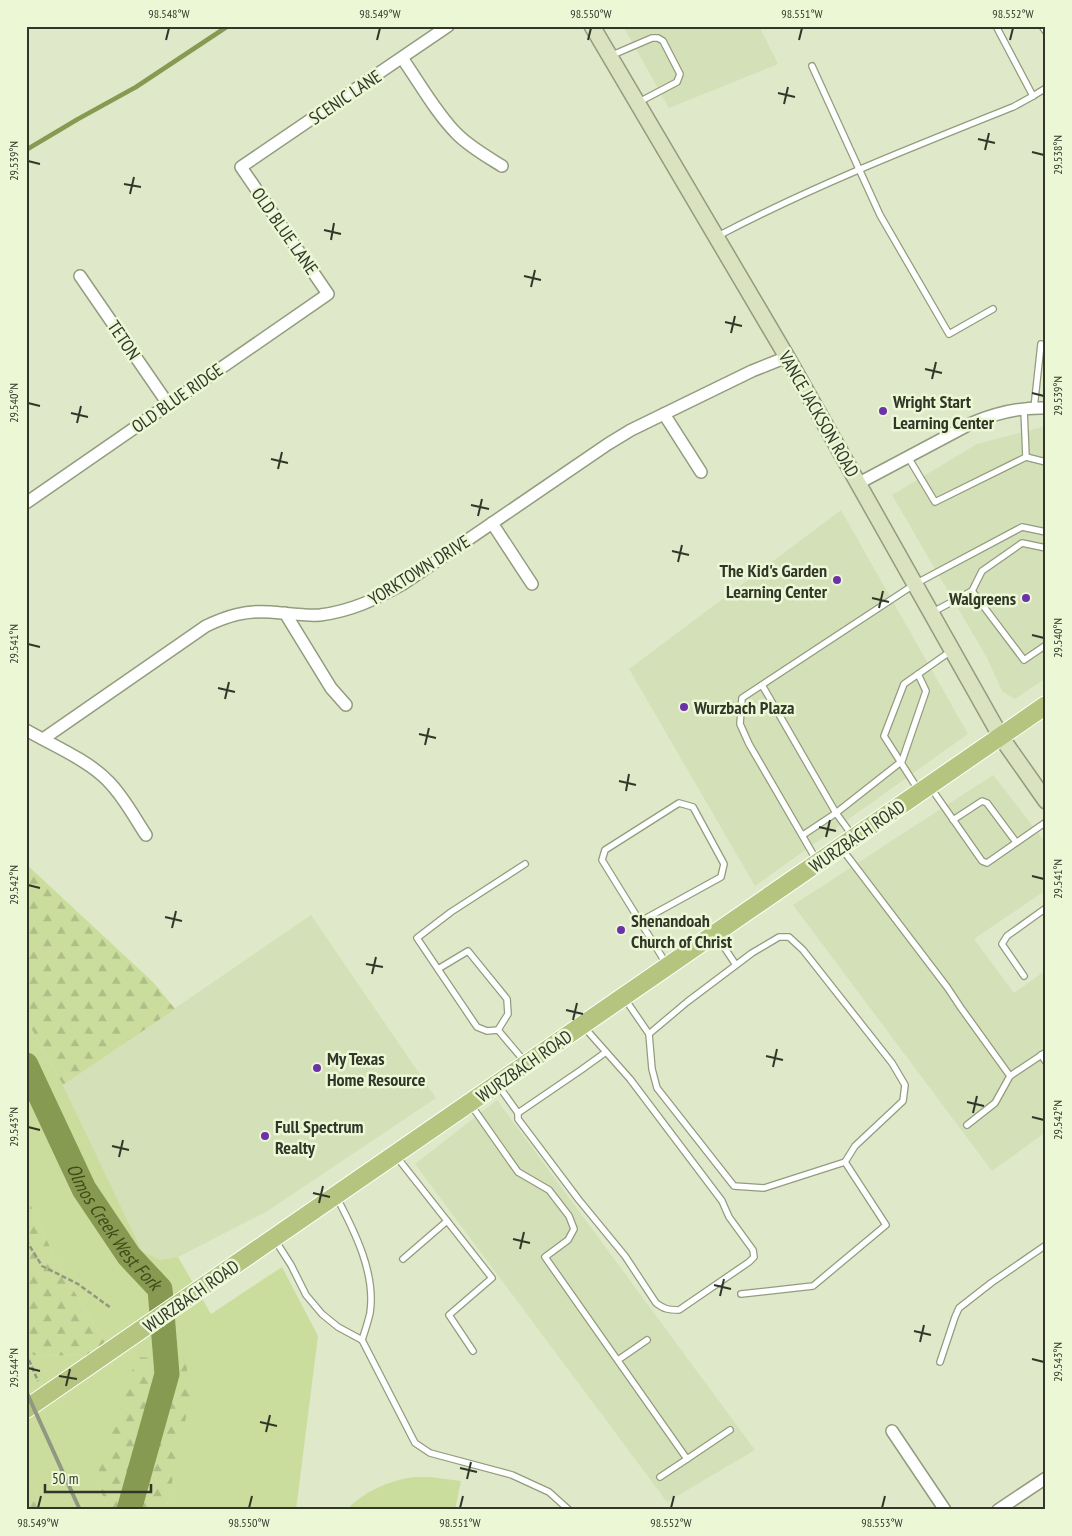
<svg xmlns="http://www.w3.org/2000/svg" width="1072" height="1536" viewBox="0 0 1072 1536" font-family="'PT Sans Narrow',sans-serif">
<defs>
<pattern id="forest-firs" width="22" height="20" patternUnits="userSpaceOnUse" patternTransform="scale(1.25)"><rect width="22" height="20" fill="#cadd9d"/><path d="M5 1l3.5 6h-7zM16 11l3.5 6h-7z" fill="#aebe87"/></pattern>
</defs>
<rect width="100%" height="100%" fill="#dfe9c9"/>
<!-- built -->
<g fill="#d3e0b8">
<path d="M623 26H759L778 64 669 108Z"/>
<path d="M1042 427 1046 428V678L1015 699 1002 691 987 658 892 495 977 444Z"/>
<path d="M841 510 968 734 755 886 629 669Z"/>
<path d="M993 775 1046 843V890L974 939 1014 993 1046 970V1132L992 1171 793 905Z"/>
<path d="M311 915 436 1098 266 1212 178 1257 160 1260 142 1251 63 1085Z"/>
<path d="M497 1100 755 1450 667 1502 415 1164Z"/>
</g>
<!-- grass -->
<g fill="#cadd9d">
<path d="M26 1019 63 1085 142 1251 160 1260 178 1257 211 1314 282 1267 318 1336 296 1510H166L171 1486 96 1479 108 1510H43L33 1488 26 1487V1333L34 1355 136 1357 97 1330 58 1264 26 1195Z"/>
<path d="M414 1477H430L461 1481 455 1510H346C365 1491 387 1481 414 1477Z"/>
</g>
<!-- forest -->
<g fill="url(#forest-firs)">
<path d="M26 864 154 983 175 1009 63 1085 26 1019Z"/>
<path d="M26 1195 58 1264 97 1330 137 1357 186 1360 190 1399 166 1510H108L96 1479 137 1357 33 1355 26 1333Z"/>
<path d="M26 1487 33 1488 43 1510H26Z"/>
</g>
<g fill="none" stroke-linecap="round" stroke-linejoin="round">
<!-- stream -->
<path stroke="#879a52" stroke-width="4.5" d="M26 150 78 119 136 87 228 26"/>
<!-- river -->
<path stroke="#879a52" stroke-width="25" id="s1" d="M26 1065 84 1189 129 1256 160 1289 167 1374 129 1510"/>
<defs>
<g id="lane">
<path d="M1042 26 1046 32"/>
<path d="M610 56 652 38H658L663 41 680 74 677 82 639 102"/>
<path d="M812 66 880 215 949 334 993 309"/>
<path d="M1033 96 1046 88"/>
<path d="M718 236C813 186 913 147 1013 107L1033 96 996 26"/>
<path d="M1034 408 1041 344"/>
<path d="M1024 409 1026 457"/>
<path d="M908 457 935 502 1026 457 1046 462"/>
<path d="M972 591 982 571 1022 543 1046 548"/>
<path d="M933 612 972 591 1024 660 1046 645"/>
<path d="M762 685 836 813 852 835"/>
<path d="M931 788 982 861 987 863 1046 822"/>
<path d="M919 791 884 736 904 684 951 651"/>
<path d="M953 820 982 801 987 803 1016 842"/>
<path d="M803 835 836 813 902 761 926 691 918 674"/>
<path d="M842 849 947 987 961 1008 1010 1076"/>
<path d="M817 861 749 744 740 724 742 698 915 584 1022 527 1046 532"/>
<path d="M525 864 451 912 417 938 477 1027 487 1031 498 1030 525 1062"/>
<path d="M641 921 721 877 724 864 693 807 679 803 605 850 602 860 667 965"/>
<path d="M716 935 736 965"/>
<path d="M438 969 468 951 507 999 508 1014 498 1030"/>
<path d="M1024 976 1002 944 1007 936 1046 908"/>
<path d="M625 999 649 1034 652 1069 657 1088 734 1186 764 1188 845 1162 886 1225 813 1286 741 1294"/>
<path d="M649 1034 687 1002 752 953 779 937H789L803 950 892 1063 905 1085 903 1101 855 1146 845 1162"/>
<path d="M1041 1055 1046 1062"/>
<path d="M498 1085 518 1113V1119L579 1200 625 1256 656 1303C664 1309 668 1310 679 1310L749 1262 754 1257 753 1250 729 1217 722 1201 630 1079 584 1027"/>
<path d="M471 1105 518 1172 549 1190 569 1216 574 1229 568 1240 545 1257 687 1459 730 1430"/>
<path d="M518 1113 581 1070 606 1052"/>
<path d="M967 1125 995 1103 1010 1076 1046 1052"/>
<path d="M396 1156 492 1278 449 1315 473 1351"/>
<path d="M275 1240 291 1265 306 1295 322 1314 338 1327 362 1340C365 1331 368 1322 370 1313 376 1274 355 1232 337 1198"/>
<path d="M403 1259 447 1221"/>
<path d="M362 1340 415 1443 430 1453 512 1475 549 1492 569 1510"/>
<path d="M618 1360 647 1340"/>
<path d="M940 1362 955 1317 959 1308 991 1283 1046 1245"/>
<path d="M660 1477 687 1459"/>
</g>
<g id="street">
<path d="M402 58C419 82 436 113 457 134 470 147 486 156 502 166"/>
<path d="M80 276 168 404"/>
<path d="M664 414 701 472"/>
<path d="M859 483 972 423C996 413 1020 407 1046 408"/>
<path d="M26 503 328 294 241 167 448 26"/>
<path d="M492 523 532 584"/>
<path d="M285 613 331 688 346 705"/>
<path d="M26 730C52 745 88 760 108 781 124 797 134 817 146 835"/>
<path d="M43 739 206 626C227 616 246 610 270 612 286 613 304 616 320 615 352 611 376 599 403 584L608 444 631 430 752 371 787 357"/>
<path d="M892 1431 945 1510"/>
<path d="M998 1510 1046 1478"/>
</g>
<path id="secondary" d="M592 26 787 357 1001 737 1046 801"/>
<path id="primary" d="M26 1409 1046 705"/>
</defs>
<!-- lane casing -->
<use href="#lane" stroke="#929c7e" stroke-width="8"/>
<!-- street casing -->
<use href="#street" stroke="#929c7e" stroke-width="14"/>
<!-- secondary casing -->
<use href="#secondary" stroke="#929c7e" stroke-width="18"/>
<!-- primary casing -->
<use href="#primary" stroke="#fff" stroke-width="20"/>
<!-- path -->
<g stroke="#919881" stroke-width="2.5" stroke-dasharray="5 2.5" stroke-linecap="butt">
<path d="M26 1240 42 1266 78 1284 111 1308"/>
<path d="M26 1353 38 1381"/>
</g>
<!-- lane -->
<use href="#lane" stroke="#fff" stroke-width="5.5"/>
<!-- street -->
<use href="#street" stroke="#fff" stroke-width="11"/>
<!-- secondary -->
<use href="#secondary" stroke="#dae2bf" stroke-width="15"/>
<!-- primary -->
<use href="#primary" stroke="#b5c57f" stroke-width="18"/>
<!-- rail -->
<path stroke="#919881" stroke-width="4" d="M26 1391 80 1510"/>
</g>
<!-- ticks -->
<path fill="none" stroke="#323629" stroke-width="2" d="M166 40 169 28M377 40 380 28M588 40 591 28M799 40 802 28M1010 40 1013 28M778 93 795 97M784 104 788 87M978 139 995 143M985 150 989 133M1032 152 1044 155M28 161 40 164M124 184 141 187M130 194 134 177M324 230 341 234M331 240 334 223M524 276 541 280M531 287 535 270M725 322 742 326M731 333 735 316M925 369 942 373M932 379 936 362M1032 393 1044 396M28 403 40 406M71 413 88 417M77 423 81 406M271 459 288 463M278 469 282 452M471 505 489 509M478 516 482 499M672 551 689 555M678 562 682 545M872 598 889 602M879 608 883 591M1032 635 1044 638M28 644 40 647M218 688 235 692M225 699 229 682M419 734 436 738M425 745 429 728M619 781 636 785M626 791 629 774M819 827 836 831M826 837 830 820M1032 876 1044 879M28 885 40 888M165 917 182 921M172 928 176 911M366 964 383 967M372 974 376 957M566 1010 583 1014M573 1020 577 1003M766 1056 783 1060M773 1067 777 1049M967 1102 984 1106M973 1113 977 1096M1032 1117 1044 1120M28 1127 40 1130M112 1146 129 1150M119 1157 123 1140M313 1193 330 1197M319 1203 323 1186M513 1239 530 1243M520 1249 524 1232M714 1285 731 1289M720 1296 724 1279M914 1331 931 1335M920 1342 924 1325M1032 1359 1044 1362M28 1368 40 1371M59 1376 77 1379M66 1386 70 1369M260 1422 277 1426M266 1432 270 1415M460 1468 477 1472M467 1479 471 1462M38 1508 41 1496M249 1508 252 1496M460 1508 463 1496M671 1508 674 1496M882 1508 885 1496"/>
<!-- markers -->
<g fill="#6c33a9" stroke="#ecf7d6" stroke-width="2">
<circle cx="883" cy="411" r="5"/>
<circle cx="837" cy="580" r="5"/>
<circle cx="1026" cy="598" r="5"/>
<circle cx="684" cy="707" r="5"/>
<circle cx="621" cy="930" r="5"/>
<circle cx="317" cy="1068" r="5"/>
<circle cx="265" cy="1136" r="5"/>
</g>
<g text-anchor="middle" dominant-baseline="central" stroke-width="5" stroke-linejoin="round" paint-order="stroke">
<!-- street labels -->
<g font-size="18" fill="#323629" stroke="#ecf7d6">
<text transform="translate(345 97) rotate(-34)">SCENIC LANE</text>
<text transform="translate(285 231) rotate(55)">OLD BLUE LANE</text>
<text transform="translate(124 340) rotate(56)">TETON</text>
<text transform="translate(177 398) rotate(-35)">OLD BLUE RIDGE</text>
<text transform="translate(819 414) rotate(60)">VANCE JACKSON ROAD</text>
<text transform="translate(419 570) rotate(-32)">YORKTOWN DRIVE</text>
<text transform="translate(857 836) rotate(-35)">WURZBACH ROAD</text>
<text transform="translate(524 1066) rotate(-35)">WURZBACH ROAD</text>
<text transform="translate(191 1296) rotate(-35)">WURZBACH ROAD</text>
</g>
<!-- poi labels -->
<g font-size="18" font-weight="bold" fill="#323629" stroke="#ecf7d6" text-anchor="start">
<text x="893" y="401">Wright Start<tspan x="893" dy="21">Learning Center</tspan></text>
<text x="827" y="570" text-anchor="end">The Kid's Garden<tspan x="827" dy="21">Learning Center</tspan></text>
<text x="1016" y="598" text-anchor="end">Walgreens</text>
<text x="694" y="707">Wurzbach Plaza</text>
<text x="631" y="920">Shenandoah<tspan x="631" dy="21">Church of Christ</tspan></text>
<text x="327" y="1058">My Texas<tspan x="327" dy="21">Home Resource</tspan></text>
<text x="275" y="1126">Full Spectrum<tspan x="275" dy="21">Realty</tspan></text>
</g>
<!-- water labels -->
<g font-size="19" font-style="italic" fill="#3f4c16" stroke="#ecf7d6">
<text stroke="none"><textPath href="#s1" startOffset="185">Olmos Creek West Fork</textPath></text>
</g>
</g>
<!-- border -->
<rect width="1072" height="1536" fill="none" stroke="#ecf7d6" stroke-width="55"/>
<!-- scale -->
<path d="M45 1484v8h106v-8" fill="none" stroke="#323629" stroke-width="2.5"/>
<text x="52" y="1484" font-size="15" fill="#323629" stroke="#ecf7d6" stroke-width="4" paint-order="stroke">50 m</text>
<rect x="28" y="28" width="1016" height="1480" fill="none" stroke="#323629" stroke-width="2"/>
<g font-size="12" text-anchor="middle" fill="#323629">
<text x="169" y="18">98.548°W</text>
<text x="380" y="18">98.549°W</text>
<text x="591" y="18">98.550°W</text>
<text x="802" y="18">98.551°W</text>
<text x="1013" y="18">98.552°W</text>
<text transform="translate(1058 155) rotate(-90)" y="4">29.538°N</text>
<text transform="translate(14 161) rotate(-90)" y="4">29.539°N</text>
<text transform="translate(1058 396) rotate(-90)" y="4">29.539°N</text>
<text transform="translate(14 403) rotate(-90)" y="4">29.540°N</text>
<text transform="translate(1058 638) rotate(-90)" y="4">29.540°N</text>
<text transform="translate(14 644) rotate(-90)" y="4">29.541°N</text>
<text transform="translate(1058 879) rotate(-90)" y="4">29.541°N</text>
<text transform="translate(14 885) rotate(-90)" y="4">29.542°N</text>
<text transform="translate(1058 1120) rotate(-90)" y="4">29.542°N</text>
<text transform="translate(14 1127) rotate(-90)" y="4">29.543°N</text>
<text transform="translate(1058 1362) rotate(-90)" y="4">29.543°N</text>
<text transform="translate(14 1368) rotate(-90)" y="4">29.544°N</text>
<text x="38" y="1527">98.549°W</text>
<text x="249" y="1527">98.550°W</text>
<text x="460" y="1527">98.551°W</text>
<text x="671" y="1527">98.552°W</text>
<text x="882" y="1527">98.553°W</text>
</g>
</svg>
